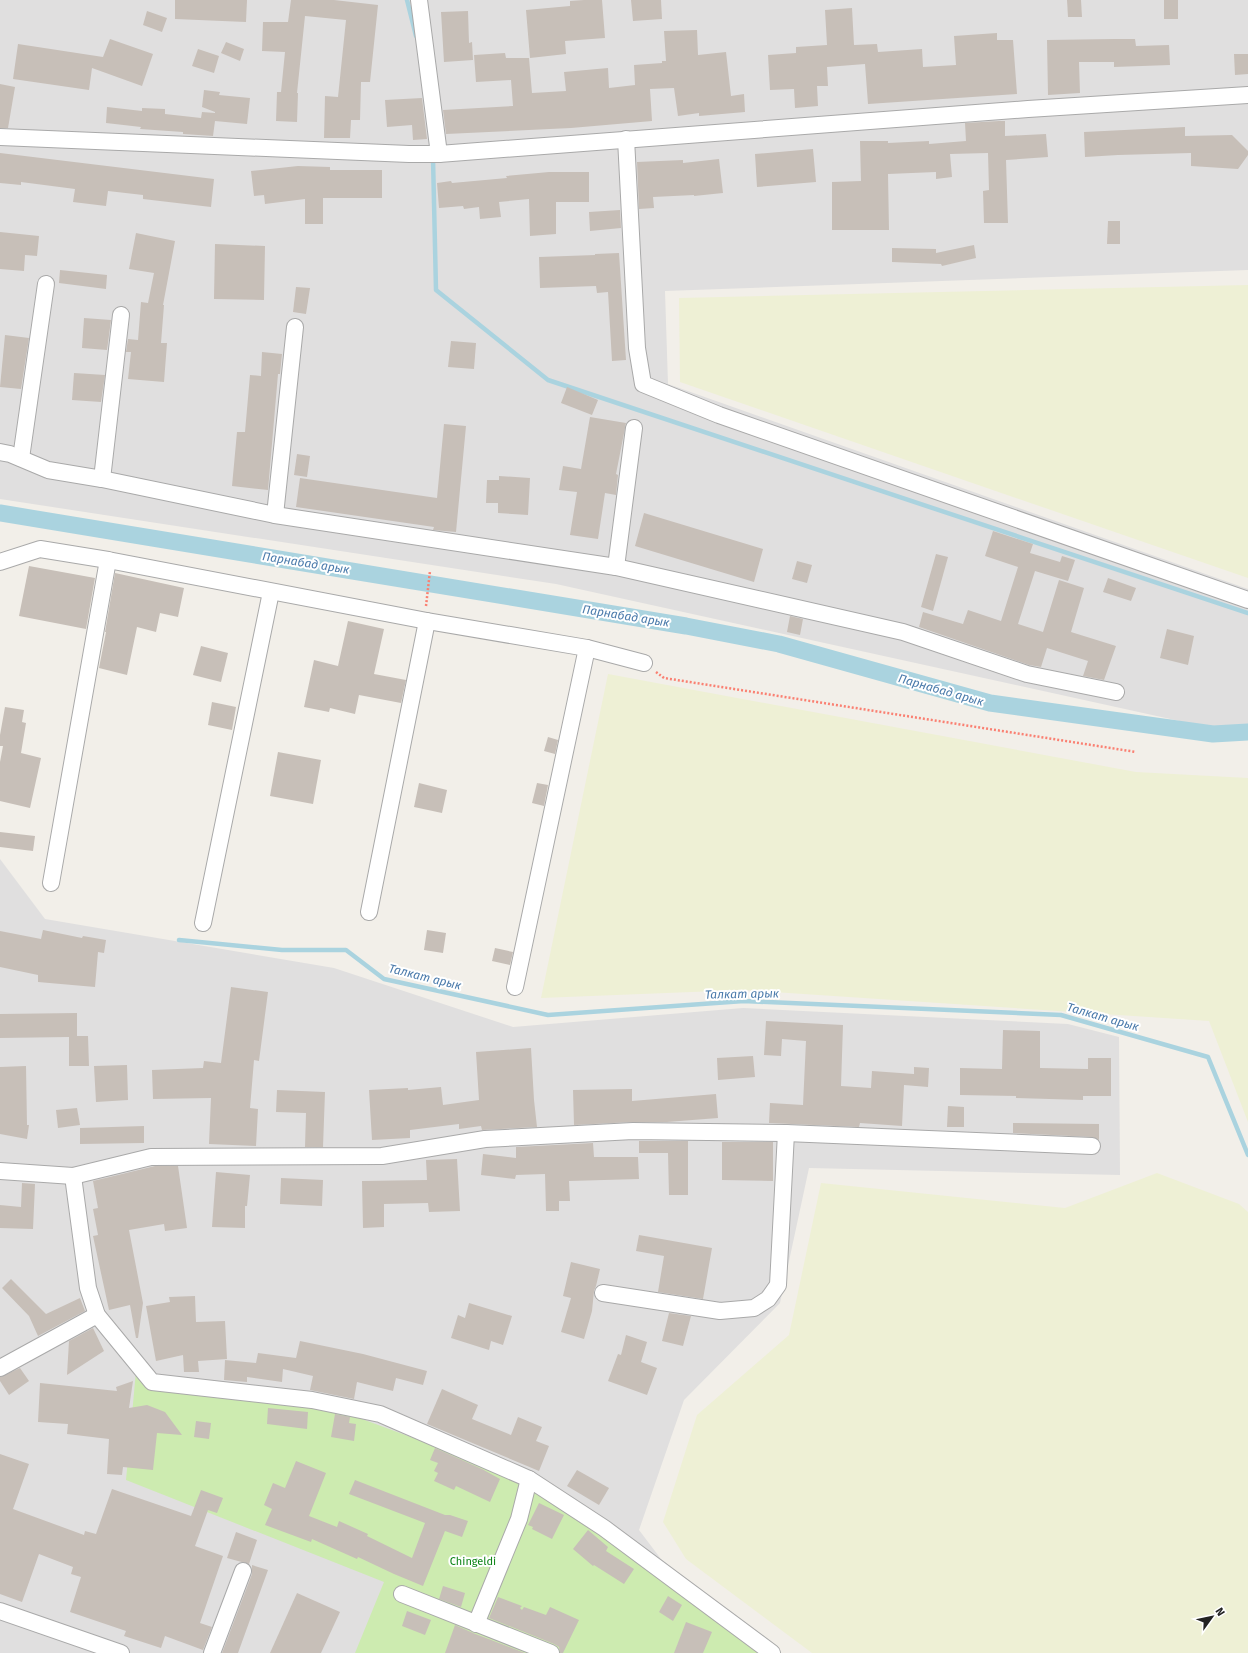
<svg xmlns="http://www.w3.org/2000/svg" width="1248" height="1653" viewBox="0 0 1248 1653" font-family="'Fira Sans',sans-serif">
<rect width="100%" height="100%" fill="#f2efe9"/>
<!-- residential -->
<g fill="#e0dfdf">
<path d="M0 0H1248V270L665 291 668 384 1248 589V731L1243 735 556 584 0 499Z"/>
<path d="M0 859 45 919 334 968 513 1027 743 1008 1068 1024 1119 1037 1120 1175 809 1168 780 1303 684 1400 639 1530 661 1559 779 1653H0Z"/>
</g>
<!-- farmland -->
<g fill="#eef0d5">
<path d="M1248 285V578L680 382 679 298Z"/>
<path d="M608 674 1136 772 1248 778V1122L1209 1021 742 990 541 998Z"/>
<path d="M1157 1173 1239 1204 1248 1212V1653H812L686 1559 663 1522 697 1415 789 1335 821 1183 1065 1208Z"/>
</g>
<!-- grass -->
<path fill="#cdebb0" d="M136 1371 354 1416 489 1466 604 1528 771 1653H355L384 1582 126 1480Z"/>
<g fill="none" stroke-linecap="round" stroke-linejoin="round">
<!-- stream -->
<g stroke="#aad3df" stroke-width="4.5">
<path d="M407 0 416 36"/>
<path d="M433 158 436 290 548 380 1248 613"/>
<path d="M179 940 282 950H346L384 979 548 1015 744 1001 1061 1015 1208 1057 1248 1155"/>
</g>
<!-- canal -->
<path stroke="#aad3df" stroke-width="17" d="M0 513 686 626 779 644 990 703 1213 734 1248 732"/>
</g>
<!-- building -->
<g fill="#c7bfb8">
<path d="M175 0H247L246 22 175 19Z"/>
<path d="M291 0H334L378 5 370 82H361L360 120H351L350 138H324L325 96 338 97 346 20 305 16 297 93H298L297 122 276 121 277 92H281L285 52 262 51 263 22H288Z"/>
<path d="M584 0H602L605 38 565 41 566 54 530 58 526 10 570 6V1Z"/>
<path d="M631 0H661L662 19 633 21Z"/>
<path d="M1067 0H1081L1082 17H1068Z"/>
<rect x="1164" y="0" width="14" height="19"/>
<path d="M852 8 854 45 877 44 878 52 922 49 923 67 956 65 954 36 997 33V40H1013L1017 94 868 104 865 64 827 67 828 86H817L818 106 795 108 794 89 770 90 768 55 796 53V47L827 45 825 10Z"/>
<path d="M147 11 167 18 162 32 143 25Z"/>
<path d="M468 11 469 43 472 42 473 60 444 62 441 12Z"/>
<path d="M697 30 698 55 726 52 731 96 744 94 745 112 699 116V113L678 116 674 88 650 89 652 121 571 128 446 134 443 110 513 106 511 80 476 82 474 55 505 53 506 58H529L532 93 566 91 564 72 608 68 609 88 635 85 634 65 662 63V61H666L664 31Z"/>
<path d="M110 39 153 54 142 86 92 68 89 90 13 79 18 44 103 57Z"/>
<path d="M1114 39H1135L1136 46 1169 45 1170 65 1114 67V62H1079L1080 93 1048 95 1047 40Z"/>
<path d="M226 42 244 49 240 61 221 53Z"/>
<path d="M198 49 219 56 214 73 192 66Z"/>
<path d="M1234 54H1248V74L1235 75Z"/>
<path d="M0 84 15 87 8 128H0Z"/>
<path d="M204 90 220 92 219 95 250 98 247 124 215 121 213 136 183 134V132L140 129 141 127 106 123 107 107 142 111V108L165 109V114L201 118 202 112 215 113V112L202 107Z"/>
<path d="M422 98 427 139 413 140 412 125 387 127 385 100Z"/>
<path d="M999 121H1005V136L1046 134 1048 157 1006 160 1008 223H984L983 191 989 190 988 153 950 154 952 177 936 179V172L888 174 889 230H832V182L861 181 860 141H888V143L929 141V144L966 141 965 123Z"/>
<path d="M1185 127V136L1232 135 1248 151V155L1238 169 1191 166V153L1118 155 1085 157 1084 132Z"/>
<path d="M813 149 816 182 757 187 755 154Z"/>
<path d="M0 153 214 179 211 207 143 199V195L108 191 106 206 73 202 75 189 21 182V185L0 183Z"/>
<path d="M719 159 723 193 694 196V195L653 197 654 208 639 209 637 162 683 160V163Z"/>
<path d="M298 166 330 167V170H382V198H323V224H305V199L265 204 264 195 254 196 251 171Z"/>
<path d="M549 172H589V202H556V234L530 236 529 199 499 202 501 217 480 219 479 207 464 209 463 206 439 208 437 183 451 181 452 183 507 178 506 176Z"/>
<path d="M620 210 621 228 590 231 589 212Z"/>
<path d="M1108 221H1120V244H1107Z"/>
<path d="M0 232 39 236 37 256 25 255 24 271 0 269Z"/>
<path d="M136 233 175 241 163 305H164L161 343H167L164 382 128 379 131 352H126L128 339 138 340 141 302 148 303 154 273 129 269Z"/>
<path d="M215 244 265 246 264 300 214 299Z"/>
<path d="M974 245 976 258 942 266 941 264 892 262V248L936 249V253Z"/>
<path d="M619 253 626 360 612 361 608 292 597 293 596 286 540 288 539 257 595 255V254Z"/>
<path d="M60 270 107 275 106 289 59 283Z"/>
<path d="M296 287 310 288 306 314 293 312Z"/>
<path d="M84 318 111 320 107 350 82 348Z"/>
<path d="M5 335 29 338 21 389 0 387Z"/>
<path d="M451 341 476 343 474 369 448 367Z"/>
<path d="M262 352 282 354 280 374H278L268 490 232 486 237 432H245L250 375 261 376Z"/>
<path d="M74 373 105 375 101 402 72 400Z"/>
<path d="M567 387 598 400 592 415 561 403Z"/>
<path d="M590 417 626 423 616 474 618 475 616 495 605 493 598 539 570 535 577 492 559 490 563 466 581 469Z"/>
<path d="M444 424 466 426 456 532 433 530 434 527 296 507 300 478 437 498Z"/>
<path d="M297 454 310 456 307 477 294 475Z"/>
<path d="M499 476 530 478 528 515 498 513V503H486L487 480H499Z"/>
<path d="M644 513 763 549 754 582 635 546Z"/>
<path d="M993 531 1033 544 1030 553 1060 562 1062 556 1075 560 1068 581 1035 571 1018 624 1043 632 1059 580 1084 588 1071 632 1116 646 1104 680 1083 676 1088 661 1047 648 1041 667 1029 665 919 627 923 612 963 624 968 610 1001 621 1018 567 985 556Z"/>
<path d="M936 554 948 557 933 611 921 607Z"/>
<path d="M797 561 812 565 807 583 792 579Z"/>
<path d="M29 566 95 578 86 629 19 616Z"/>
<path d="M115 573 184 588 178 617 160 613 156 632 137 627 127 675 99 668 106 632H105Z"/>
<path d="M1108 578 1136 588 1131 601 1103 592Z"/>
<path d="M790 616 803 619 800 635 787 632Z"/>
<path d="M348 621 384 629 374 674 406 680 401 703 359 695 355 714 330 708 329 712 304 707 314 660 338 666Z"/>
<path d="M1167 629 1194 636 1188 665 1160 658Z"/>
<path d="M201 646 228 653 221 682 193 675Z"/>
<path d="M212 702 236 707 232 730 208 725Z"/>
<path d="M5 707 24 710 22 722 26 723 21 753 41 758 30 808 0 801V762L3 746H0V735Z"/>
<path d="M548 737 558 740 555 754 544 751Z"/>
<path d="M278 752 321 760 313 804 270 796Z"/>
<path d="M419 783 447 790 442 813 414 807Z"/>
<path d="M537 783 548 785 544 806 532 803Z"/>
<path d="M0 832 35 836 33 851 0 847Z"/>
<path d="M43 930 82 938 83 936 106 940 104 953 98 952 95 987 38 982V975L0 967V931L41 939Z"/>
<path d="M427 930 446 933 443 953 424 950Z"/>
<path d="M495 948 513 952 510 965 492 961Z"/>
<path d="M231 987 268 992 259 1061 254 1060 250 1108 258 1109 256 1146 209 1144 211 1098 153 1099 152 1070 203 1068 204 1061 221 1063Z"/>
<path d="M77 1013V1036H88L89 1066H69V1037L0 1038V1014Z"/>
<path d="M766 1021 843 1025 841 1086 871 1088 872 1071 914 1074V1067L929 1068 928 1087 904 1085 902 1126 860 1123 859 1127 769 1123 770 1103 803 1105 806 1041 782 1039 781 1056 764 1055Z"/>
<path d="M1003 1030 1040 1031V1068L1088 1069V1058H1111V1096H1083V1100L1016 1098V1096L960 1095V1068L1002 1069Z"/>
<path d="M531 1048 534 1100 537 1127 482 1130 481 1126 459 1129V1124L410 1130V1138L372 1140 369 1090 408 1088V1090L441 1087 443 1105 479 1100 476 1052Z"/>
<path d="M753 1056 755 1077 718 1080 717 1058Z"/>
<path d="M127 1065 128 1100 96 1102 94 1066Z"/>
<path d="M26 1066 27 1125H29L27 1139 0 1134V1067Z"/>
<path d="M632 1089V1101L716 1094 718 1118 667 1122H632L574 1125 573 1090Z"/>
<path d="M277 1090 325 1092 323 1147H305L306 1113 276 1112Z"/>
<path d="M948 1106 964 1107V1127H947Z"/>
<path d="M77 1108 80 1125 58 1128 56 1110Z"/>
<path d="M1013 1123 1099 1124V1140L1092 1137 1013 1133Z"/>
<path d="M144 1126V1143L80 1144V1128Z"/>
<path d="M639 1141H688V1195H669L668 1153H639Z"/>
<path d="M722 1142H773V1181L722 1180Z"/>
<path d="M593 1143 594 1157H638L639 1179 569 1181 570 1201H559V1211H546L545 1174 516 1175 515 1179 481 1175 483 1154 516 1158V1147Z"/>
<path d="M457 1159 460 1211 429 1212 428 1203 384 1204V1227L363 1228 362 1181 427 1180 426 1160Z"/>
<path d="M155 1166H178L187 1228 165 1231 164 1224 129 1230 143 1303 138 1338H136L130 1305 109 1310 93 1236 98 1235 93 1209 98 1208 93 1181Z"/>
<path d="M216 1172 250 1175 247 1206H245V1228L212 1227Z"/>
<path d="M281 1178 323 1180 322 1206 280 1204Z"/>
<path d="M22 1183 35 1184 33 1229 0 1228V1205L21 1207Z"/>
<path d="M639 1235 712 1248 703 1299 658 1292 664 1256 636 1251Z"/>
<path d="M571 1262 600 1269 596 1286 594 1291 592 1311 584 1339 561 1332 571 1298 563 1296Z"/>
<path d="M11 1279 46 1314 80 1298 85 1311 38 1336 29 1316 2 1288Z"/>
<path d="M195 1296 196 1322 225 1321 227 1359 198 1361 199 1372H184L183 1355 156 1361 146 1306 170 1302 169 1297Z"/>
<path d="M469 1303 512 1316 503 1345 491 1341 489 1350 451 1338 458 1315 465 1318Z"/>
<path d="M669 1313 691 1316 683 1346 662 1341Z"/>
<path d="M93 1328 104 1351 67 1375 69 1341Z"/>
<path d="M626 1335 647 1342 641 1362 657 1368 647 1395 608 1381 618 1354 621 1355Z"/>
<path d="M300 1341 363 1354 427 1371 423 1385 396 1378 393 1391 357 1382 354 1399 310 1390 313 1376 283 1369 282 1382 247 1377V1382L224 1380 225 1360 256 1363 258 1353 296 1358Z"/>
<path d="M20 1368 29 1381 9 1395 0 1381V1377Z"/>
<path d="M133 1381 129 1408 147 1405 165 1412 182 1435 157 1433 153 1470 123 1467 122 1475 107 1474 109 1439 67 1434 68 1424 38 1422 40 1383 117 1391 116 1387Z"/>
<path d="M442 1389 478 1405 472 1419 511 1435 518 1417 542 1427 536 1441 549 1446 539 1471 427 1424Z"/>
<path d="M268 1408 308 1412 307 1429 267 1424Z"/>
<path d="M335 1414 350 1417 349 1423 356 1424 354 1441 331 1437Z"/>
<path d="M196 1421 211 1423 209 1439 194 1437Z"/>
<path d="M435 1448 482 1469 500 1479 490 1502 456 1486 454 1490 434 1481 438 1473 434 1471 438 1463 430 1460Z"/>
<path d="M0 1454 29 1464 13 1509 84 1535 85 1531 96 1534 112 1489 191 1516 201 1490 223 1498 217 1513 208 1510 195 1546 223 1556 200 1623 212 1627 203 1650 165 1636 161 1648 124 1636 126 1631 70 1612 81 1577 71 1574 73 1567 39 1554 22 1602 0 1594Z"/>
<path d="M296 1461 326 1473 309 1516 337 1527 339 1521 368 1534 367 1536 412 1558 425 1523 349 1494 355 1480 445 1515H450L468 1521 462 1537 445 1531 423 1586 394 1574 358 1557 357 1559 312 1539 311 1542 265 1525 272 1509 264 1505 273 1483 285 1488Z"/>
<path d="M577 1470 609 1488 599 1505 567 1486Z"/>
<path d="M539 1503 564 1515 552 1539 532 1529 533 1527 528 1525Z"/>
<path d="M588 1530 608 1547 606 1551 634 1569 624 1584 594 1565 593 1566 573 1549Z"/>
<path d="M236 1532 257 1540 249 1564 227 1558Z"/>
<path d="M252 1565 268 1570 238 1653H222L252 1574Z"/>
<path d="M443 1586 465 1593 461 1607 439 1599Z"/>
<path d="M297 1593 340 1612 321 1653H270Z"/>
<path d="M668 1596 682 1605 673 1621 659 1612Z"/>
<path d="M498 1597 522 1606 520 1608 522 1610 524 1607 546 1615 550 1607 579 1620 563 1653H560L559 1647 554 1644 489 1618Z"/>
<path d="M407 1611 431 1620 425 1635 402 1626Z"/>
<path d="M686 1622 712 1632 703 1653H674Z"/>
<path d="M455 1625 473 1633 525 1653H445Z"/>
</g>
<g fill="none" stroke-linecap="round" stroke-linejoin="round">
<defs>
<g id="minor">
<path d="M419 0 439 154"/>
<path d="M0 137 409 154H439L1028 109 1248 95"/>
<path d="M626 139 637 348 643 384 719 415 1248 600"/>
<path d="M0 452 10 454 48 470 102 479 275 515 616 567 903 632 1027 674 1116 692"/>
<path d="M21 458 46 284"/>
<path d="M102 479 121 315"/>
<path d="M275 515 295 327"/>
<path d="M0 562 40 549 108 560 427 621 587 648 644 663"/>
<path d="M616 567 634 428"/>
<path d="M51 883 108 560"/>
<path d="M369 912 427 621"/>
<path d="M203 923 271 592"/>
<path d="M515 987 587 648"/>
<path d="M0 1171 73 1176 151 1157 382 1156 485 1139 633 1131 786 1133 1092 1146"/>
<path d="M73 1176 88 1288 97 1315 152 1382 312 1400 380 1414 529 1479 604 1528 772 1653"/>
<path d="M603 1293 720 1311 754 1308 768 1299 778 1285 786 1133"/>
<path d="M0 1368 97 1315"/>
<path d="M402 1594 551 1653"/>
<path d="M0 1611 121 1653"/>
<path d="M476 1624 519 1519 529 1479"/>
<path d="M212 1653 243 1571"/>
</g>
</defs>
<!-- minor casing -->
<use href="#minor" stroke="#a9a9a9" stroke-width="18"/>
<!-- path -->
<g stroke="#fa8072" stroke-width="2.5" stroke-dasharray="2 2" stroke-linecap="butt">
<path d="M426 606 430 571"/>
<path d="M656 672 664 678 1136 752"/>
</g>
<!-- minor -->
<use href="#minor" stroke="#fff" stroke-width="16"/>
</g>
<g text-anchor="middle" dominant-baseline="central" stroke-width="4" stroke-linejoin="round" paint-order="stroke">
<!-- park labels -->
<g font-size="11" fill="#0c8416" stroke="#fff">
<text x="473" y="1561">Chingeldi</text>
</g>
<!-- water labels -->
<g font-size="12" font-style="italic" fill="#4a7aab" stroke="#fff">
<text transform="translate(306 563) rotate(9)">Парнабад арык</text>
<text transform="translate(626 616) rotate(9)">Парнабад арык</text>
<text transform="translate(941 690) rotate(16)">Парнабад арык</text>
<text transform="translate(425 977) rotate(14)">Талкат арык</text>
<text transform="translate(742 994) rotate(-1)">Талкат арык</text>
<text transform="translate(1103 1017) rotate(16)">Талкат арык</text>
</g>
</g>
<!-- north arrow -->
<g transform="translate(1212 1617) rotate(57)" stroke="#ffffff" stroke-width="3" paint-order="stroke">
<path d="M0-3L7 15L0 10L-7 15Z" fill="#222222"/>
<text y="-6" font-size="11" font-weight="bold" text-anchor="middle" fill="#222222">N</text>
</g>
</svg>
